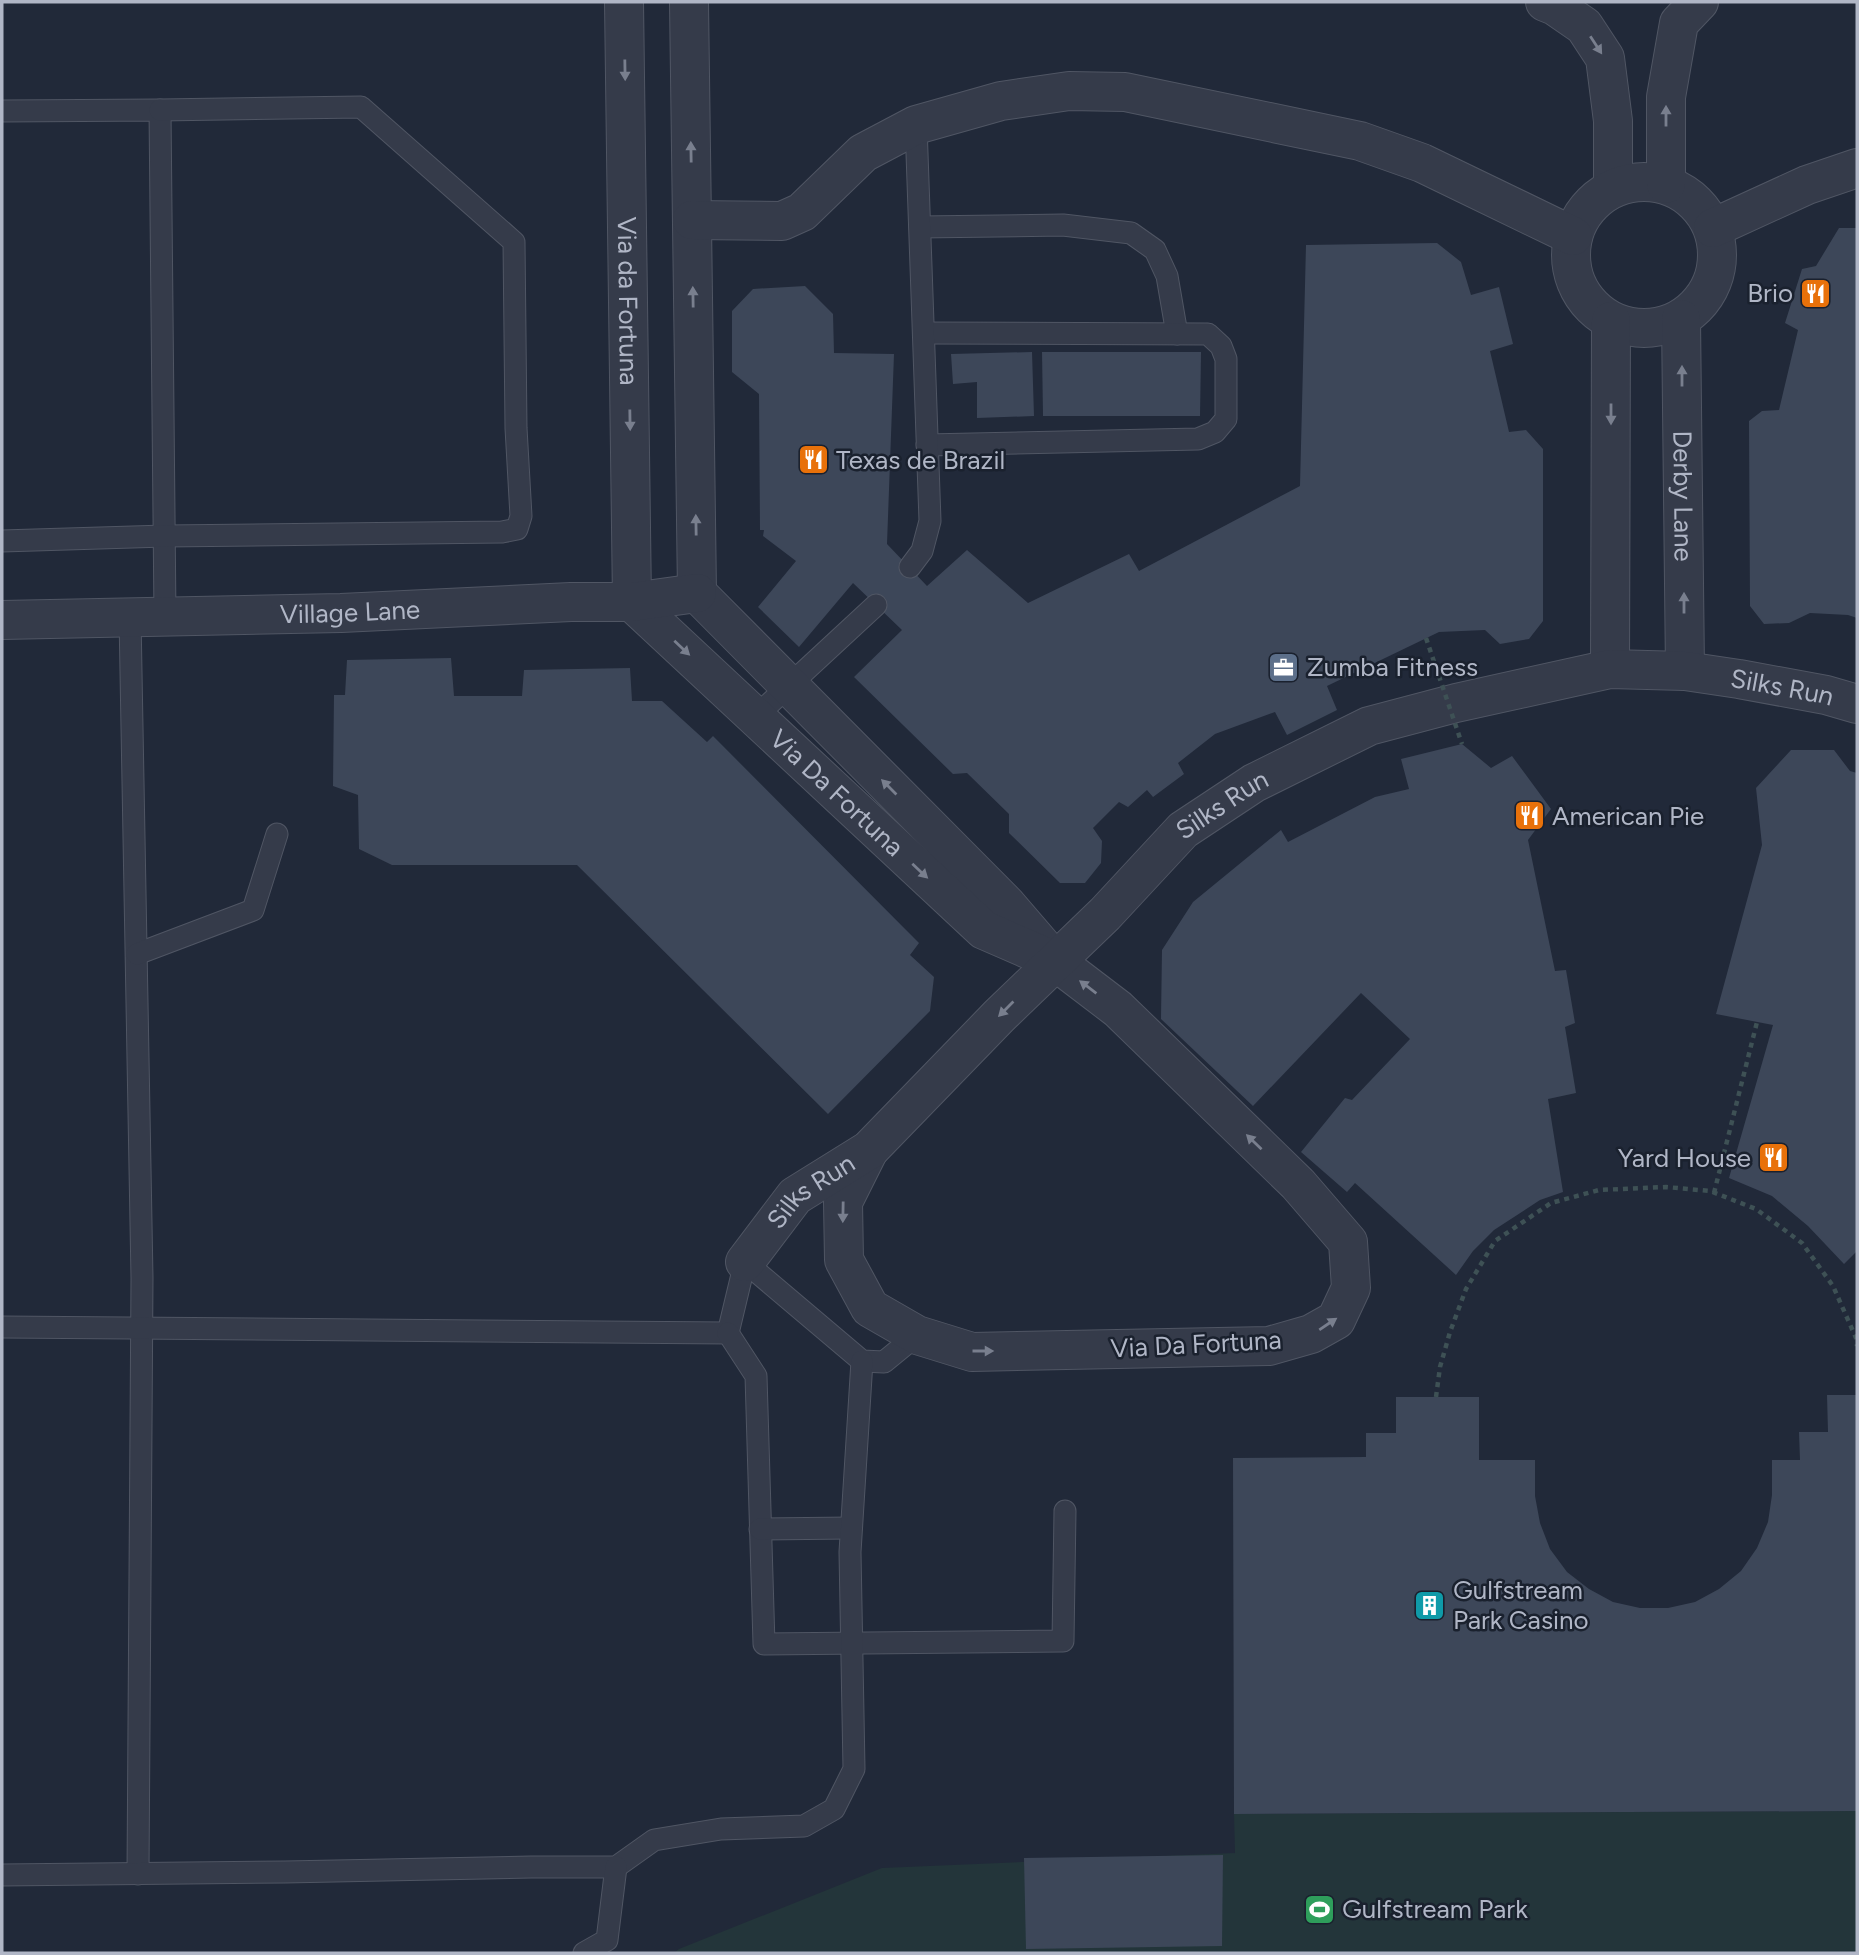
<svg xmlns="http://www.w3.org/2000/svg" width="1859" height="1955" viewBox="0 0 1859 1955" font-family="Figtree,sans-serif">
<rect width="100%" height="100%" fill="#212939"/>
<!-- green -->
<path fill="#23353a" d="M1857 1811V1953H674L679 1949 882 1868 1235 1853 1234 1814Z"/>
<!-- building -->
<g fill="#3d4759">
<path d="M1839 228H1857V618L1848 615 1810 613 1789 623 1764 624 1750 606 1749 421 1762 411 1779 410 1798 330 1785 323 1802 269 1816 266Z"/>
<path d="M1437 243 1461 262 1471 295 1499 287 1513 344 1490 351 1509 432 1526 430 1543 449V621L1529 639 1500 644 1485 630 1439 632 1327 686 1337 710 1287 735 1275 712 1215 734 1178 763 1184 774 1153 797 1147 790 1128 807 1119 802 1093 828 1102 841 1101 863 1085 883H1060L1009 833V814L967 773 953 774 854 677 902 630 853 583 799 647 758 607 796 561 763 536 764 530H760L759 394 732 372V311L753 289 805 286 833 314 834 353 894 354 887 544 927 586 967 550 1028 603 1129 554 1139 571 1300 486 1306 245Z"/>
<path d="M1032 352 1034 416 977 418V382L953 384 951 354Z"/>
<path d="M1042 352H1201L1200 416H1043Z"/>
<path d="M451 658 454 696H522L524 670 630 668 632 701H662L707 742 713 736 919 943 910 955 934 977 930 1011 828 1114 577 865H392L359 849 358 795 333 786 334 695H345L347 660Z"/>
<path d="M1462 744 1491 768 1512 756 1551 809 1528 840 1555 971 1566 970 1575 1023 1565 1027 1576 1093 1548 1099 1563 1192 1540 1200 1494 1230 1473 1251 1456 1275 1355 1183 1347 1192 1301 1152 1345 1098 1352 1100 1410 1039 1361 993 1253 1106 1161 1019 1162 950 1193 902 1281 830 1288 842 1375 797 1409 789 1401 759Z"/>
<path d="M1791 750H1834L1850 771 1857 773V1251L1844 1264 1808 1226 1772 1196 1729 1178 1773 1025 1716 1014 1762 845 1756 788Z"/>
<path d="M1827 1395H1857V1811L1234 1814 1233 1458 1366 1457V1433H1396V1397H1479V1460H1535V1496L1540 1523 1550 1549 1567 1572 1589 1589 1613 1602 1640 1608H1668L1695 1602 1719 1589 1741 1571 1757 1548 1768 1522 1772 1495V1460H1800L1799 1432H1828Z"/>
<path d="M1223 1855 1222 1946 1026 1949 1024 1858Z"/>
</g>
<g fill="none" stroke-linecap="round" stroke-linejoin="round">
<defs>
<g id="lane">
<path d="M2 111 160 110 165 616"/>
<path d="M920 227 1063 225 1131 233 1155 250 1167 276 1177 334"/>
<path d="M924 333 1208 334 1221 346 1226 359V419L1215 432 1198 439 927 445"/>
<path d="M2 541 165 536 502 532 517 529 521 516 516 428 514 242 361 107 160 110"/>
<path d="M910 567 922 551 930 521 916 125"/>
<path d="M130 617 142 1278 138 1874"/>
<path d="M755 717 876 605"/>
<path d="M137 954 253 910 277 834"/>
<path d="M2 1327 728 1333 745 1262 862 1361 884 1362 917 1335"/>
<path d="M728 1333 756 1376 764 1644 1063 1641 1065 1511"/>
<path d="M760 1529 851 1528"/>
<path d="M2 1875 285 1872 531 1867H616L654 1840 721 1829 804 1826 834 1809 854 1769 850 1552 862 1361"/>
<path d="M584 1953 607 1940 616 1867"/>
</g>
<g id="street">
<path id="s1" d="M624 2 632 602"/>
<path d="M689 2 697 593"/>
<path d="M1545 2 1555 6 1584 26 1605 58 1613 121V187"/>
<circle cx="1644" cy="255" r="73"/>
<path d="M1666 184V97L1679 23 1699 2"/>
<path d="M692 220 782 221 802 212 863 153 916 125 1001 101 1069 91 1125 92 1360 141 1422 163 1573 236"/>
<path d="M1713 228 1807 185 1857 168"/>
<path id="s2" d="M1681 319 1685 671"/>
<path d="M697 593 1006 904 1055 961 1118 1009 1298 1184 1348 1242 1351 1288 1336 1320 1311 1334 1269 1346 972 1352 917 1335 870 1308 844 1260 843 1202 869 1150"/>
<path id="s3" d="M632 602 984 930 1046 957"/>
<path id="s4" d="M2 620 341 613 571 602H632L697 593"/>
<path d="M1610 669 1611 321"/>
<path id="s5" d="M745 1262 795 1196 869 1150 999 1016 1105 914 1183 830 1254 783 1369 726 1456 703 1610 669 1685 671 1739 679 1826 695 1857 704"/>
</g>
</defs>
<!-- lane casing -->
<use href="#lane" stroke="#505664" stroke-width="23"/>
<!-- street casing -->
<use href="#street" stroke="#505664" stroke-width="40"/>
<!-- path -->
<g stroke="#3e5155" stroke-width="4.5" stroke-dasharray="5 5" stroke-linecap="butt">
<path d="M1714 1193 1757 1022"/>
<path d="M1436 1397 1440 1367 1450 1332 1466 1289 1495 1241 1551 1203 1599 1190 1666 1187 1710 1191 1756 1209 1802 1243 1833 1286 1856 1338 1857 1346"/>
</g>
<!-- lane -->
<use href="#lane" stroke="#353b4a" stroke-width="21"/>
<!-- street -->
<use href="#street" stroke="#353b4a" stroke-width="38"/>
<!-- path-bridge -->
<path stroke="#3e5155" stroke-width="4.5" stroke-dasharray="5 5" stroke-linecap="butt" d="M1426 638 1462 744"/>
</g>
<!-- one-way arrows -->
<defs><path id="oneway-solid" d="M-6-.8H1V-3.2L6.5 0L1 3.2V.8H-6Z" transform="scale(1.75)"/></defs>
<g fill="#797f8e">
<use href="#oneway-solid" transform="translate(1596 45) rotate(57)"/>
<use href="#oneway-solid" transform="translate(625 70) rotate(89)"/>
<use href="#oneway-solid" transform="translate(1666 116) rotate(-90)"/>
<use href="#oneway-solid" transform="translate(691 152) rotate(-91)"/>
<use href="#oneway-solid" transform="translate(693 297) rotate(-91)"/>
<use href="#oneway-solid" transform="translate(1682 376) rotate(-90)"/>
<use href="#oneway-solid" transform="translate(1611 414) rotate(90)"/>
<use href="#oneway-solid" transform="translate(630 420) rotate(89)"/>
<use href="#oneway-solid" transform="translate(696 525) rotate(-91)"/>
<use href="#oneway-solid" transform="translate(1684 603) rotate(-90)"/>
<use href="#oneway-solid" transform="translate(682 648) rotate(43)"/>
<use href="#oneway-solid" transform="translate(889 787) rotate(-135)"/>
<use href="#oneway-solid" transform="translate(920 871) rotate(43)"/>
<use href="#oneway-solid" transform="translate(1088 987) rotate(-143)"/>
<use href="#oneway-solid" transform="translate(1006 1009) rotate(135)"/>
<use href="#oneway-solid" transform="translate(1254 1142) rotate(-136)"/>
<use href="#oneway-solid" transform="translate(843 1212) rotate(91)"/>
<use href="#oneway-solid" transform="translate(1328 1324) rotate(-34)"/>
<use href="#oneway-solid" transform="translate(983 1351)"/>
</g>
<!-- icons -->
<defs>
<symbol id="restaurant-square" viewBox="-11 -11 22 22"><rect x="-9" y="-9" width="18" height="18" rx="4" fill="#e8710a" stroke="#1a212e"/><path d="M-5-6h1v4h1v-4h1v4h1v-4h1v5L-1.5 .5V6h-2V.5L-5-1ZM5-6V6H3V1.5H1.5Q1.5-4 5-6Z" fill="#fff"/></symbol>
<symbol id="office-square" viewBox="-11 -11 22 22"><rect x="-9" y="-9" width="18" height="18" rx="4" fill="#5c6f8a" stroke="#1a212e"/><path d="M-6-3h4V-5.5h4V-3h4V5H-6ZM-1-4.5V-3h2v-1.5ZM-6 0V1H6V0Z" fill="#fff"/></symbol>
<symbol id="building-square" viewBox="-11 -11 22 22"><rect x="-9" y="-9" width="18" height="18" rx="4" fill="#0f9aa8" stroke="#1a212e"/><path d="M-4-6H4V6H1V3H-1V6H-4ZM-2.5-4.3h1.7v1.8h-1.7ZM.8-4.3h1.7v1.8H.8ZM-2.5-1h1.7V.8h-1.7ZM.8-1h1.7V.8H.8Z" fill="#fff"/></symbol>
<symbol id="stadium-square" viewBox="-11 -11 22 22"><rect x="-9" y="-9" width="18" height="18" rx="4" fill="#2e9e5b" stroke="#1a212e"/><path d="M0-5a6.5 5 0 1 0 0 10a6.5 5 0 1 0 0-10ZM-3.5-1.8h7v3.6h-7Z" fill="#fff"/></symbol>
</defs>
<g fill-rule="evenodd">
<use href="#restaurant-square" x="1798" y="276" width="35" height="35"/>
<use href="#restaurant-square" x="796" y="442" width="35" height="35"/>
<use href="#office-square" x="1266" y="650" width="35" height="35"/>
<use href="#restaurant-square" x="1512" y="798" width="35" height="35"/>
<use href="#restaurant-square" x="1756" y="1140" width="35" height="35"/>
<use href="#building-square" x="1412" y="1588" width="35" height="35"/>
<use href="#stadium-square" x="1302" y="1892" width="35" height="35"/>
</g>
<g text-anchor="middle" dominant-baseline="central" stroke-width="5" stroke-linejoin="round" paint-order="stroke">
<!-- poi labels -->
<g font-size="26" fill="#b0b6c6" stroke="#1a212e" text-anchor="start">
<text x="1793" y="293" text-anchor="end">Brio</text>
<text x="836" y="460">Texas de Brazil</text>
<text x="1307" y="667">Zumba Fitness</text>
<text x="1552" y="816">American Pie</text>
<text x="1751" y="1158" text-anchor="end">Yard House</text>
<text x="1453" y="1590">Gulfstream<tspan x="1453" dy="30">Park Casino</tspan></text>
<text x="1342" y="1909">Gulfstream Park</text>
</g>
<!-- street labels -->
<g font-size="26" fill="#b0b6c6" stroke="#1a212e">
<text stroke="none"><textPath href="#s1" startOffset="299">Via da Fortuna</textPath></text>
<text stroke="none"><textPath href="#s2" startOffset="177">Derby Lane</textPath></text>
<text stroke="none"><textPath href="#s4" startOffset="348">Village Lane</textPath></text>
<text stroke="none"><textPath href="#s5" startOffset="1253">Silks Run</textPath></text>
<text stroke="none"><textPath href="#s3" startOffset="280">Via Da Fortuna</textPath></text>
<text stroke="none"><textPath href="#s5" startOffset="665">Silks Run</textPath></text>
<text stroke="none"><textPath href="#s5" startOffset="98">Silks Run</textPath></text>
<text transform="translate(1196 1344) rotate(-3)">Via Da Fortuna</text>
</g>
</g>
<!-- border -->
<rect width="1859" height="1955" fill="none" stroke="#b0b6c6" stroke-width="7"/>
</svg>
